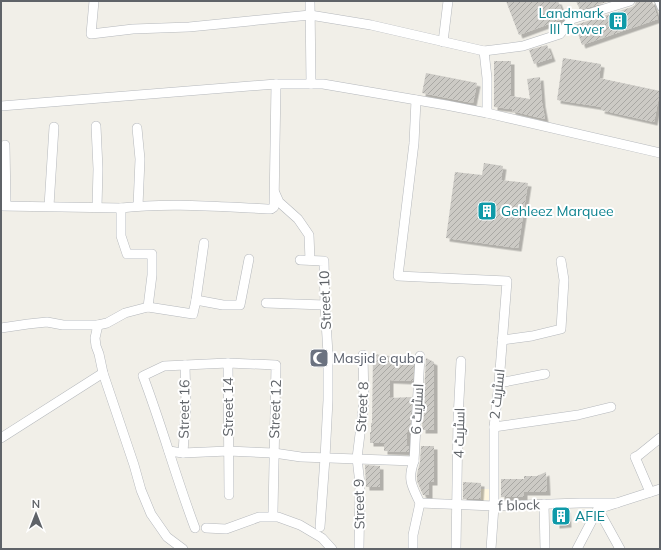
<svg xmlns="http://www.w3.org/2000/svg" width="661" height="550" viewBox="0 0 661 550" font-family="Mulish,Cairo,sans-serif">
<defs>
<pattern id="building-hatch" width="6" height="6" patternUnits="userSpaceOnUse"><rect width="6" height="6" fill="#cccac5"/><path d="M-1 1l2-2M0 6l6-6M5 7l2-2" fill="none" stroke="#a9a8a4"/></pattern>
<filter id="shadow"><feDropShadow dx="3.5" dy="3.5" stdDeviation="0" flood-color="#0004"/></filter>
</defs>
<rect width="100%" height="100%" fill="#f1efe8"/>
<!-- commercial -->
<rect fill="#fef7e0" x="481" y="489" width="11" height="11"/>
<!-- building -->
<g fill="url(#building-hatch)" filter="url(#shadow)">
<path d="M506 1H558L565 18 519 35Z"/>
<path d="M576 1H610L580 10Z"/>
<path d="M636 1H652L658 19 582 45 575 25 632 7 635 5Z"/>
<path d="M547 45 552 58 534 64 529 50Z"/>
<path d="M563 58 601 64 599 78 660 91 654 122 601 110 602 107 557 100Z"/>
<path d="M494 61H511V96L530 99 527 79 540 77 542 103 545 119 512 111V109L494 107Z"/>
<path d="M426 73 477 83 473 103 422 93Z"/>
<path d="M484 163 503 166 501 180 528 183 518 248 446 238 455 172 482 175Z"/>
<path d="M322 352V364H314V353Z"/>
<path d="M373 354 414 359 413 381 390 380V398L412 397 410 430H408L407 432V446H409V452L384 451V443H370V432H371V423H372Z"/>
<path d="M426 358 434 362V430H422Z"/>
<path d="M421 446H434V482H429V495H423L417 481V474L420 462Z"/>
<path d="M365 465 380 466V487H366Z"/>
<path d="M546 472 547 492H524V497H501V479H524V476H537Z"/>
<path d="M463 482 481 483 480 499H463Z"/>
<path d="M567 509 568 524 556 525V510Z"/>
</g>
<g fill="none" stroke-linecap="round" stroke-linejoin="round">
<defs>
<path id="lane" d="M657 1 660 8"/>
<g id="street">
<path d="M94 1 91 34 133 29 189 27 310 15 371 25 484 51 523 46 560 34 572 19 630 1"/>
<path d="M310 1 311 84"/>
<path d="M443 42 448 1"/>
<path d="M484 51 487 78V113"/>
<path d="M416 100 414 143 398 276 507 281 499 383 494 427V506L491 549"/>
<path d="M1 106 276 84H323L446 105 487 113 660 153"/>
<path d="M96 126 98 169 97 207"/>
<path d="M137 128 140 159 138 206"/>
<path d="M5 145 6 205"/>
<path d="M275 193 279 202 298 219 309 235 310 260"/>
<path d="M1 206 121 208C170 202 222 207 271 209L274 207 276 84"/>
<path d="M49 206 54 127"/>
<path d="M121 208V236L127 254H152V275L148 307"/>
<path d="M300 260 324 261 325 305 328 354V400L325 458 320 527"/>
<path d="M196 300 204 243"/>
<path d="M266 303 325 305"/>
<path d="M98 325 107 323 125 313 148 307 193 314 196 300 223 305H240L249 259"/>
<path d="M1 328 28 324 47 322 63 325H98L95 338 96 346 99 354 103 373 134 465 141 490 151 514 167 537 183 549"/>
<path d="M502 340 532 336 561 329 564 280 561 261"/>
<path d="M228 363 229 495"/>
<path d="M499 383 545 374"/>
<path d="M494 427 578 415 611 407"/>
<path d="M1 438 103 373"/>
<path d="M169 451 183 453 228 451 274 453 301 457 414 461"/>
<path d="M183 453 186 406 185 365"/>
<path d="M650 492 635 457 639 455 660 438"/>
<path d="M420 503 494 506 580 503H617"/>
<path d="M544 504 545 549"/>
<path d="M598 509 620 549"/>
<path d="M195 528C176 478 162 426 143 376L164 366 228 363 276 365 273 512"/>
<path d="M206 528 226 529 259 517H278L300 525 322 538 332 549"/>
<path d="M359 549 360 484 357 458 364 402 363 355"/>
<path d="M413 549V535L420 503C412 486 407 480 414 461L420 356"/>
<path d="M456 549 458 419 461 361"/>
<path d="M577 549 598 509 660 489"/>
</g>
</defs>
<!-- lane casing -->
<use href="#lane" stroke="#b5b8bc" stroke-width="6"/>
<!-- street casing -->
<use href="#street" stroke="#b5b8bc" stroke-width="10"/>
<!-- lane -->
<use href="#lane" stroke="#fff" stroke-width="4.5"/>
<!-- street -->
<use href="#street" stroke="#fff" stroke-width="9"/>
</g>
<!-- icons -->
<defs>
<symbol id="building-square" viewBox="-11 -11 22 22"><rect x="-9" y="-9" width="18" height="18" rx="4" fill="#0f9aa8" stroke="#fff"/><path d="M-4-6H4V6H1V3H-1V6H-4ZM-2.5-4.3h1.7v1.8h-1.7ZM.8-4.3h1.7v1.8H.8ZM-2.5-1h1.7V.8h-1.7ZM.8-1h1.7V.8H.8Z" fill="#fff"/></symbol>
<symbol id="mosque-square" viewBox="-11 -11 22 22"><rect x="-9" y="-9" width="18" height="18" rx="4" fill="#6b7280" stroke="#fff"/><path d="M3.5-4.9A6 6 0 1 0 3.5 4.9A5 5 0 1 1 3.5-4.9Z" fill="#fff"/></symbol>
</defs>
<g fill-rule="evenodd">
<use href="#building-square" x="607" y="10" width="22" height="22"/>
<use href="#building-square" x="476" y="200" width="22" height="22"/>
<use href="#mosque-square" x="308" y="347" width="22" height="22"/>
<use href="#building-square" x="550" y="505" width="22" height="22"/>
</g>
<g text-anchor="middle" dominant-baseline="central" stroke-width="4" stroke-linejoin="round" paint-order="stroke">
<!-- culture labels -->
<g font-size="14" fill="#0d838f" stroke="#fff" text-anchor="start">
<text x="604" y="13" text-anchor="end">Landmark<tspan x="604" dy="16">III Tower</tspan></text>
<text x="501" y="211">Gehleez Marquee</text>
<text x="575" y="516">AFIE</text>
</g>
<!-- street labels -->
<g font-size="14" fill="#5f6368" stroke="#fff">
<text transform="translate(325 300) rotate(-92)">Street 10</text>
<text transform="translate(497 394) rotate(-84)">اسٹریٹ 2</text>
<text transform="translate(228 407) rotate(-90)">Street 14</text>
<text transform="translate(362 407) rotate(-87)">Street 8</text>
<text transform="translate(184 409) rotate(-89)">Street 16</text>
<text transform="translate(275 409) rotate(-88)">Street 12</text>
<text transform="translate(417 409) rotate(-87)">اسٹریٹ 6</text>
<text transform="translate(459 433) rotate(-89)">اسٹریٹ 4</text>
<text transform="translate(359 504) rotate(-91)">Street 9</text>
<text transform="translate(519 505) rotate(-2)">f block</text>
</g>
<!-- worship labels -->
<g font-size="14" fill="#5b616d" stroke="#fff" text-anchor="start">
<text x="333" y="358">Masjid e quba</text>
</g>
</g>
<!-- border -->
<rect width="661" height="550" fill="none" stroke="#5f6368" stroke-width="4"/>
<!-- north arrow -->
<g transform="translate(36 514)" stroke="#ffffff" stroke-width="3" paint-order="stroke">
<path d="M0-3L7 15L0 10L-7 15Z" fill="#5f6368"/>
<text y="-6" font-size="11" font-weight="bold" text-anchor="middle" fill="#5f6368">N</text>
</g>
</svg>
